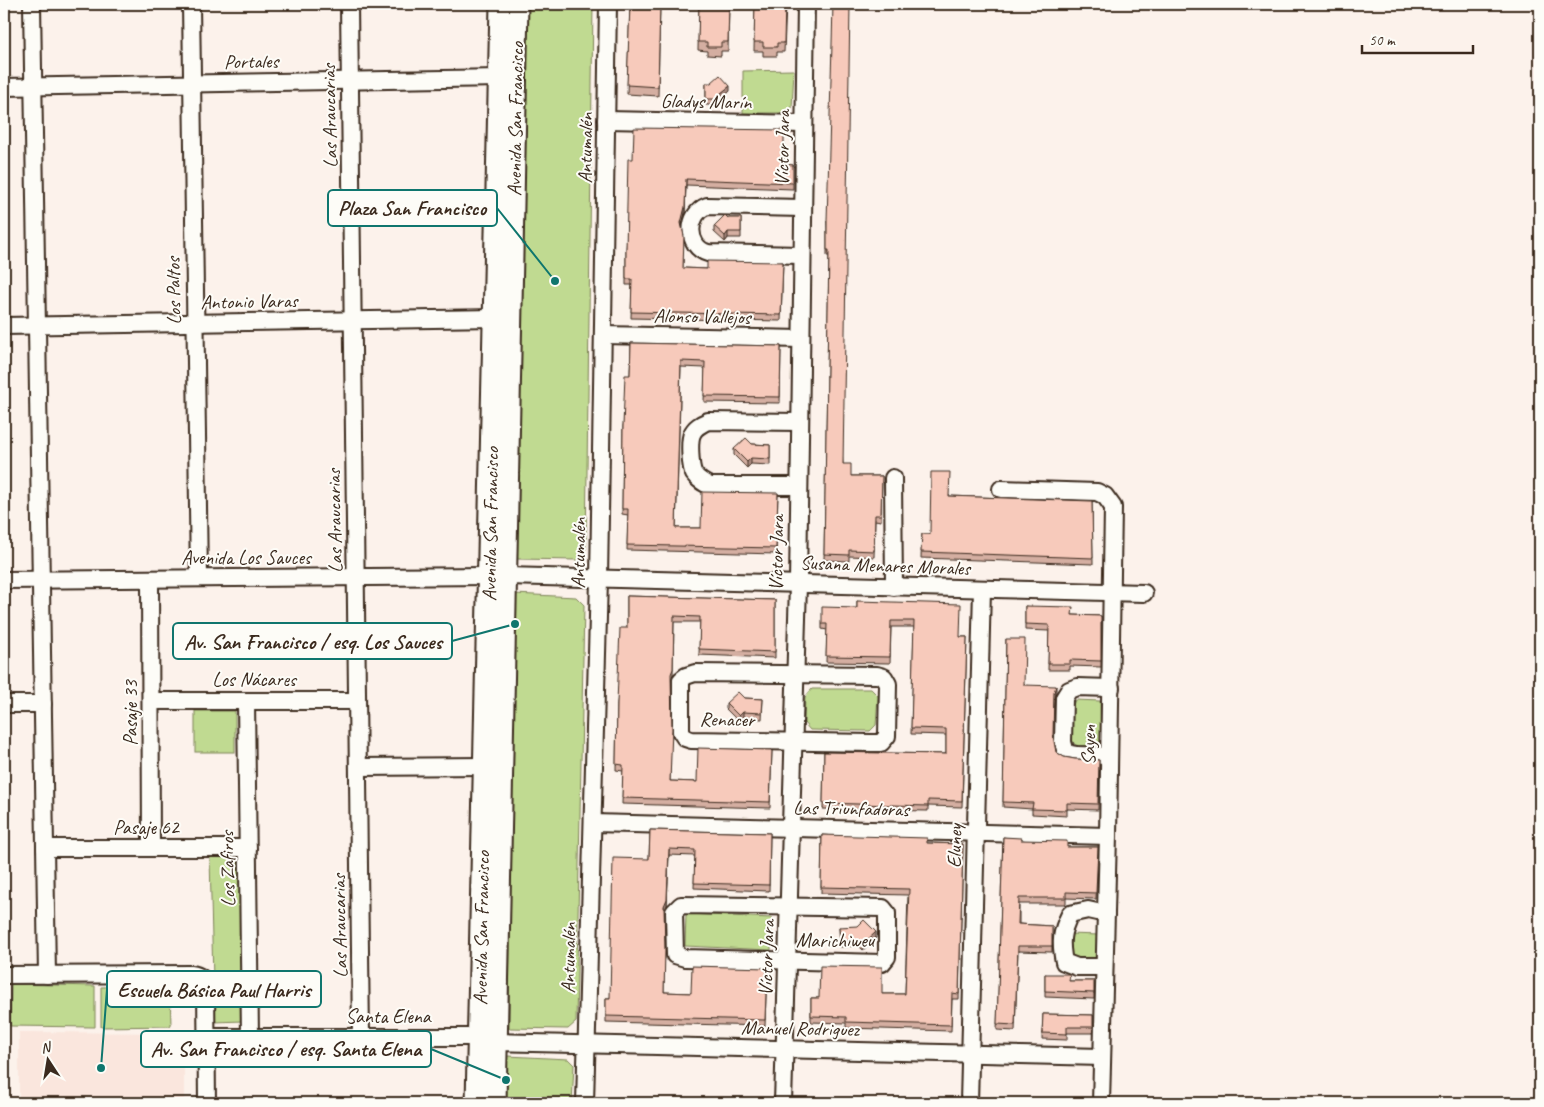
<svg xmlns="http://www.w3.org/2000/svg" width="1544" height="1107" viewBox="0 0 1544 1107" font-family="Caveat,sans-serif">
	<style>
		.built { fill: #fae6dd }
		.green { fill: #c0da91; stroke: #7e8258 }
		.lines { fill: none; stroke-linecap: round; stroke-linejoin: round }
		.minor-casing { stroke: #3b2a1e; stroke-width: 20 }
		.major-casing { stroke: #3b2a1e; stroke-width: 25 }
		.minor { stroke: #fdfcf7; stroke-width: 16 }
		.major { stroke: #fdfcf7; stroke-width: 21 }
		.wall { fill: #d4aea1; stroke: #3b2a1e }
		.shaded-wall { fill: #ad8d83; stroke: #3b2a1e }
		.building { fill: #f7cabb; stroke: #3b2a1e }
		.labels { text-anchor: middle; stroke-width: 4; stroke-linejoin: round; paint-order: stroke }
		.street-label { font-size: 20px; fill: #3b2a1e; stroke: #fdfcf7 }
		.leader { fill: none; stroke: #0f766e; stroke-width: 2 }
		.callout-dot { fill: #0f766e; stroke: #fdfcf7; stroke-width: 2 }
		.callout { fill: #fdfcf7; stroke: #0f766e; stroke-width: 2 }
		.callout-label { font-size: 21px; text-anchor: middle; font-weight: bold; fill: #3b2a1e }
	</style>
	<rect width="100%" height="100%" fill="#fcf2eb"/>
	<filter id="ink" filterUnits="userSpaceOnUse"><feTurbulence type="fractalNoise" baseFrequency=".02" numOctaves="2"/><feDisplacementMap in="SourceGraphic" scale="10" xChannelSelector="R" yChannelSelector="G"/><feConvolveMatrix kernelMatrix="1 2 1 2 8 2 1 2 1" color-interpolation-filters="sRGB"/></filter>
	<g filter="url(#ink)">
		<polygon class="built" points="19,1032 184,1033 184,1103 19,1103"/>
		<g class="green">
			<polygon points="527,4 593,4 586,549 578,560 517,559 514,553"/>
			<polygon points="794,70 792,108 784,113 743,113 743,71"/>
			<polygon points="514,594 576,597 584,605 576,1022 568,1029 509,1028"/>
			<polygon points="812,689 871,689 878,696 876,725 870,731 810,730 804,723 805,697"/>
			<polygon points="1075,700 1100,701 1101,746 1076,746 1071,739 1073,705"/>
			<rect x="195" y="711" width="40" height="41"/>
			<polygon points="242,856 243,1021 214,1022 210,857"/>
			<polygon points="686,914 772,918 771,950 685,946"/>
			<polygon points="1069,934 1099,935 1099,967 1068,967"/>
			<polygon points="11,984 95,986 95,1027 10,1026"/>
			<polygon points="170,986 171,1026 101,1027 101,987"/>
			<polygon points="507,1056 568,1059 574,1065 572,1103 506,1103"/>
		</g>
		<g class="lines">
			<g class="minor-casing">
				<g id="minor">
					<polyline points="32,4 47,975"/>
					<polyline points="191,4 199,578"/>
					<polyline points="349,4 361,1037"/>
					<polyline points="4,87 500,78"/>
					<polyline points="606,120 804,124"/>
					<path d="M802 255 708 253C686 247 686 214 707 206L803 208"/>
					<polyline points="4,326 495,318"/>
					<polyline points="603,335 801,339"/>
					<polyline points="893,478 894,587"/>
					<path d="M799 486H710C704 483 698 480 694 474 690 467 689 441 692 434 695 427 701 424 708 421L800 422"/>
					<polyline points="1001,489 1097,492 1105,496 1113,507 1108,836 1101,1103"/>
					<polyline points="506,576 1144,593"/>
					<polyline points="150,579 151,848"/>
					<polyline points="4,580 489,576"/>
					<polygon points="695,673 877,675 884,677 888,684 887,736 881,743 871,743 691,740 685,738 681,732 681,680 686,676"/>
					<polyline points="151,701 357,701"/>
					<polyline points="246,701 250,1037"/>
					<polyline points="4,704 43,704"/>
					<polyline points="1109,756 1077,755 1066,753 1063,742 1064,698 1069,690 1077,687 1111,688"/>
					<polyline points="358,767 485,766"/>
					<polyline points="593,823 1108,836"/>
					<polyline points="45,848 248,848"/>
					<polygon points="681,905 883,908 887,913 887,957 882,963 685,958 675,955 674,912"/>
					<path d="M1104 967H1077L1064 962C1060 942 1061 932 1070 914L1088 910 1106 914"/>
					<path d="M4 975 191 974C199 975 204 979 206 986L207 1103"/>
					<polyline points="207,1037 478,1037"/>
					<polyline points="496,1042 1102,1057"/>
					<polyline points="585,1103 599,579 608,4"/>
					<polyline points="783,1103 798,584 806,4"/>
					<polyline points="969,1103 982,589"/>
				</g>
			</g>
			<g class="major-casing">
				<g id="major">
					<polyline points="477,1103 501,4"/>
					<polyline points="495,1103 517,4"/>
				</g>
			</g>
			<use href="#minor" class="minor"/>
			<use href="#major" class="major"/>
		</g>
		<g class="wall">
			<polygon points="630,4 660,4 658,96 627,94"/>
			<polygon points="699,4 729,4 728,51 721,51 721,56 707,55 707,51 698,50"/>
			<polygon points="755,4 786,4 784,52 777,52 777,56 763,56 763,51 754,51"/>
			<polygon points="706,83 730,91 721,99 721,105 706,105"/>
			<polygon points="633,159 793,165 793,189 686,185 685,213 682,227 683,268 707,269 783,262 781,321 631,318 632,285 626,285 626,250"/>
			<polygon points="728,218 741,218 741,238 728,238 725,242 714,232 714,226"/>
			<polygon points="827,221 843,464 851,476 882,476 881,521 875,520 874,557 849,556 849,561 824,560 829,256 827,256"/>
			<polygon points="631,343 781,346 780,403 704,402 705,368 681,367 677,499 676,528 701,528 778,493 776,554 627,550 628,515 622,514 623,426 630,375"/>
			<polygon points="752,444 770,445 770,465 751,464 747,468 734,455 734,449"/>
			<polygon points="949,496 1092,501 1093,564 921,558 922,534 930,534"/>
			<polygon points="627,596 775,600 775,658 699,655 700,622 674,622 673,674 671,680 670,781 697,782 772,750 770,808 622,804 623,771 616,770 617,703 627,628"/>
			<polygon points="857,601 960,637 967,637 962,807 928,806 928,811 823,809 824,752 946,754 946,735 911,734 914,627 891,627 890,663 826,662 827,630 822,629 822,624 857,608"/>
			<polygon points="1025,606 1073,615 1101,616 1101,667 1070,666 1070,670 1048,670 1049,631 1025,630"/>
			<polygon points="1006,639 1024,685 1056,692 1054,698 1053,737 1056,752 1064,757 1075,759 1099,760 1098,810 1067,809 1067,816 1032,814 1032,809 1003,807"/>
			<polygon points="744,698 763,699 762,719 743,718 739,722 726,709 726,703"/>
			<polygon points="650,830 770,833 769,891 694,888 695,856 669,855 667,905 664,912 664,992 691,993 767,968 765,1026 606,1022 606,998 610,998 649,859"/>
			<polygon points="822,835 927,843 963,844 959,999 952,999 951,1031 846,1028 846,1023 811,1022 811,998 819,998 882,994 905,994 908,895 821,893"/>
			<polygon points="1003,837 1067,847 1098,847 1096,899 1066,898 1066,904 1019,904 1019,924 1052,926 1052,952 1018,951 1015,1031 997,1030"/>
			<polygon points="839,927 876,938 863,950 859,946 840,947"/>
			<polygon points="1045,974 1070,981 1094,981 1094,999 1045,997"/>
			<polygon points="1043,1014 1093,1015 1093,1033 1067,1033 1067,1040 1042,1039"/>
		</g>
		<g class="shaded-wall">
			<polygon points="730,86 730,91 721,99 721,93"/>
			<polygon points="686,179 685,213 681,229 681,223"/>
			<polygon points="728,232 728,238 725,242 725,236"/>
			<polygon points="751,458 751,464 747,468 747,462"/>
			<polygon points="1056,686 1056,692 1054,698 1054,692"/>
			<polygon points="743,712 743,718 739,722 739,716"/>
			<polygon points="669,849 667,905 664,912 664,906"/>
			<polygon points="876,932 876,938 863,950 863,944"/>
		</g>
		<g class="building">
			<polygon points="630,4 660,4 658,87 627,85"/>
			<polygon points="699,4 729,4 728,42 721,42 721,47 707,47 707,42 698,42"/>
			<polygon points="755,4 785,4 784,43 777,43 777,47 763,47 763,42 754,42"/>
			<polygon points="833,4 850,4 843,464 851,464 851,476 882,476 881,515 875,515 874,551 849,550 849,555 824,554 829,250 827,250 827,221 832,44"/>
			<polygon points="720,75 730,86 721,93 721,99 706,99 706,83 711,83"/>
			<polygon points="634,128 784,130 784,164 793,165 793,183 686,179 685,207 681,223 684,236 683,268 707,269 707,261 783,262 781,315 631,312 632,279 626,279 626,250 628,159 633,159"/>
			<polygon points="725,215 728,218 741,218 741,232 728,232 725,236 714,226"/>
			<polygon points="631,343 781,346 780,397 704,396 705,362 681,361 677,493 676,528 701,528 702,492 778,493 776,548 627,545 628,509 622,509 623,426 625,375 630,375"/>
			<polygon points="746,438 752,444 770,445 770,459 751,458 747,462 734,449"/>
			<polygon points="931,472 950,472 949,496 1092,501 1093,558 921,552 922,534 930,534"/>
			<polygon points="627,596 775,600 775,652 699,649 700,617 674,616 673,669 671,674 672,729 670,781 697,782 698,748 772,750 770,802 622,798 623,765 616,764 617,703 620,628 627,628"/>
			<polygon points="857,601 961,604 960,637 967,637 962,801 928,800 928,806 823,803 824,752 946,754 946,729 911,728 914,621 891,621 890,657 826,656 827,624 822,624 822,607 857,608"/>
			<polygon points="1025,606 1073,607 1072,615 1101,616 1101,661 1070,660 1070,664 1048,664 1049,625 1025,624"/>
			<polygon points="1006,639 1025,639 1024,685 1056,686 1054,692 1053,736 1056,752 1064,757 1075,759 1099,760 1098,804 1067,803 1067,810 1032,809 1033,803 1003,802"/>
			<polygon points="738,692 744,698 763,699 762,713 743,712 739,716 726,703"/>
			<polygon points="650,830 770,833 769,885 694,883 695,850 669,849 667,899 664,906 665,951 664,992 691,993 692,966 767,968 765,1020 606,1016 606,998 610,998 613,858 649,859"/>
			<polygon points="822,835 927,838 927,843 963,844 959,994 952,993 951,1025 846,1022 846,1017 811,1016 811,998 819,998 820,966 882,967 882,994 905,994 909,889 821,887"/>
			<polygon points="1003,837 1021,838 1021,840 1067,841 1067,847 1098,847 1096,893 1066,892 1066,898 1019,898 1018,924 1052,926 1052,946 1018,946 1015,1025 997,1024"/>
			<polygon points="864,920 876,932 863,944 859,940 840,941 839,927 858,926"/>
			<polygon points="1045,974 1070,974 1069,981 1094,981 1094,993 1045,991"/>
			<polygon points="1043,1014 1093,1015 1093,1027 1067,1027 1067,1034 1042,1033"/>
		</g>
	</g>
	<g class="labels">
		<g class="street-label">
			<text transform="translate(251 61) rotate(-1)" y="7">Portales</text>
			<text transform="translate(706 101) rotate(1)" y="7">Gladys Marín</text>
			<text transform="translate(329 116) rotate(-91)" y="7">Las Araucarias</text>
			<text transform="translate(515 119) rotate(-89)" y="7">Avenida San Francisco</text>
			<text transform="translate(585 148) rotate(-89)" y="7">Antumalén</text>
			<text transform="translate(782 148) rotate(-89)" y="7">Víctor Jara</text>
			<text transform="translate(173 291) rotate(-91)" y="7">Los Paltos</text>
			<text transform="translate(249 301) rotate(-1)" y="7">Antonio Varas</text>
			<text transform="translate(702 316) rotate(1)" y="7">Alonso Vallejos</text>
			<text transform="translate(334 521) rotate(-91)" y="7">Las Araucarias</text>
			<text transform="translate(490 524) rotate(-89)" y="7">Avenida San Francisco</text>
			<text transform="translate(578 553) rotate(-89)" y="7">Antumalén</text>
			<text transform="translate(776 553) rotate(-89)" y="7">Víctor Jara</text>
			<text x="246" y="564">Avenida Los Sauces</text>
			<text transform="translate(885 565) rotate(2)" y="7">Susana Menares Morales</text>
			<text x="254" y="686">Los Nácares</text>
			<text transform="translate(130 713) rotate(-90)" y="7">Pasaje 33</text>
			<text transform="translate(727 719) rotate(1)" y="7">Renacer</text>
			<text transform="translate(1088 745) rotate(-89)" y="7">Sayen</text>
			<text transform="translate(851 808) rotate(1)" y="7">Las Triunfadoras</text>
			<text x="146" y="834">Pasaje 62</text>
			<text transform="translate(954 846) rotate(-89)" y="7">Eluney</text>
			<text transform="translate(227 869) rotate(-91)" y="7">Los Zafiros</text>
			<text transform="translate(339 926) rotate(-91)" y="7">Las Araucarias</text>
			<text transform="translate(481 928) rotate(-89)" y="7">Avenida San Francisco</text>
			<text x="835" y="947">Marichiweu</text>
			<text transform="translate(568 958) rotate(-89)" y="7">Antumalén</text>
			<text transform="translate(766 958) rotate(-88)" y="7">Víctor Jara</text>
			<text x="388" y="1023">Santa Elena</text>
			<text transform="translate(800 1028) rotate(1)" y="7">Manuel Rodriguez</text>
		</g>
	</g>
	<path class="leader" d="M555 281L497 208M515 624L452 641M101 1068L107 989M506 1080L431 1049"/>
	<g class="callout-dot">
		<circle cx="555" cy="281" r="5"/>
		<circle cx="515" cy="624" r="5"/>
		<circle cx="101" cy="1068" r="5"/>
		<circle cx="506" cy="1080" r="5"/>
	</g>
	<g class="callout">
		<rect x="328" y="190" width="169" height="36" rx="5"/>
		<rect x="173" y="623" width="279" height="36" rx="5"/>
		<rect x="107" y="971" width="214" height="36" rx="5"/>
		<rect x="141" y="1031" width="290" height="36" rx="5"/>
	</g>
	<g class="callout-label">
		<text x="412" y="215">Plaza San Francisco</text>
		<text x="313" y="649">Av. San Francisco / esq. Los Sauces</text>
		<text x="214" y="997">Escuela Básica Paul Harris</text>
		<text x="286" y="1056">Av. San Francisco / esq. Santa Elena</text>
	</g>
	<rect width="1544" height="1107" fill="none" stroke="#fdfcf7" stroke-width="20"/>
	<rect x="10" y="10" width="1524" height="1087" fill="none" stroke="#3b2a1e" stroke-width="2" filter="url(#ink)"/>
	<g transform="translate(48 1060) rotate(348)" stroke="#fdfcf7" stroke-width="4" paint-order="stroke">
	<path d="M0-4L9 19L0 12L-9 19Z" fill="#3b2a1e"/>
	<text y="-8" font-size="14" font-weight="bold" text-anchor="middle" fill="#3b2a1e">N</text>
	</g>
	<path d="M1362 45v8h111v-8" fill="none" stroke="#3b2a1e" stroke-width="2.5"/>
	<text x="1369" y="45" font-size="15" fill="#3b2a1e" stroke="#fdfcf7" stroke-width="4" paint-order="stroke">50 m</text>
</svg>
